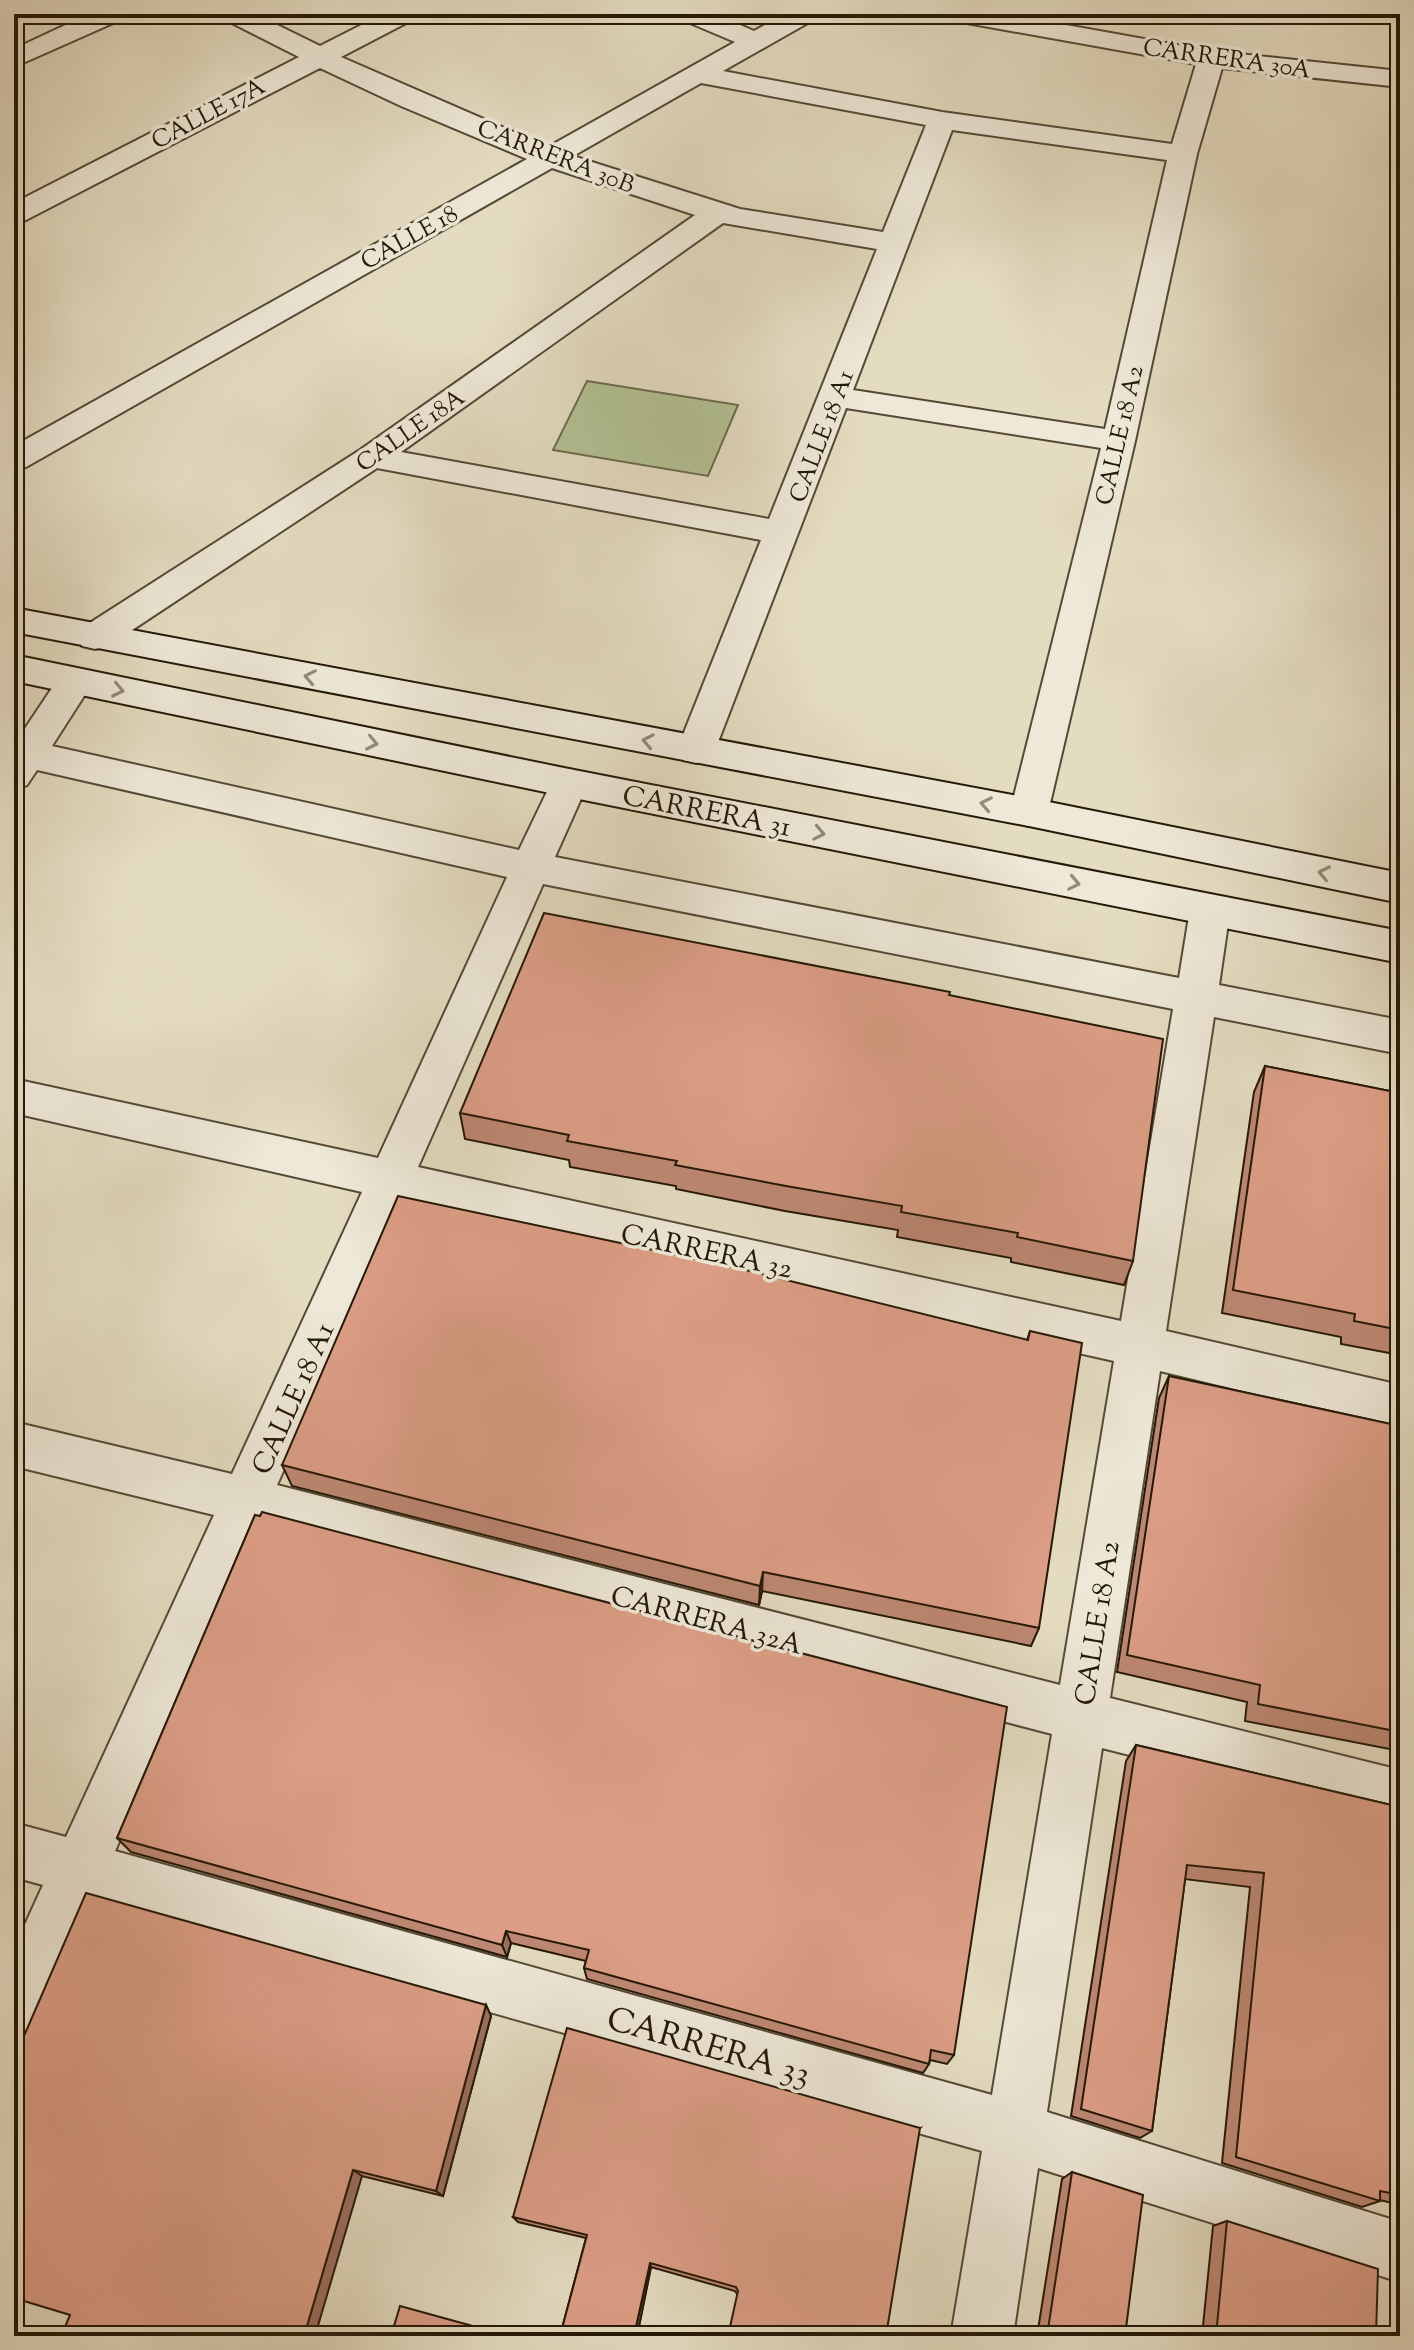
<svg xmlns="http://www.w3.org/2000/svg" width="1414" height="2350" viewBox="0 0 1414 2350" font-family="'Sorts Mill Goudy',serif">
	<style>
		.green { fill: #b2c194; stroke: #6c6c4e; stroke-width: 2 }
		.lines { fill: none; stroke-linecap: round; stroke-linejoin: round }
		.street-casing { stroke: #554936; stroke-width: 4 }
		.secondary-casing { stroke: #251807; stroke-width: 4 }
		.street { fill: #ede8d7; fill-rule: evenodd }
		.secondary { fill: #ede8d7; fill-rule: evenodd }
		.wall { fill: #bd8873; stroke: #251807; stroke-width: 2 }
		.shaded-wall { fill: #9a6f5e; stroke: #251807; stroke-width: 2 }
		.building { fill: #dc9e86; stroke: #251807; stroke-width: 2 }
		.oneway { stroke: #938a79 }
		.labels { text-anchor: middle; stroke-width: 7; stroke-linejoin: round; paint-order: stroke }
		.far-street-label { font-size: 24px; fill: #251807; stroke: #ede8d7 }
		.street-label { font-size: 28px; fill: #251807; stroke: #ede8d7 }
		.near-street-label { font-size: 34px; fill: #251807; stroke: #ede8d7 }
	</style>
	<rect width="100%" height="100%" fill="#e4dcc1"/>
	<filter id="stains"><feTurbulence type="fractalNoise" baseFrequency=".0025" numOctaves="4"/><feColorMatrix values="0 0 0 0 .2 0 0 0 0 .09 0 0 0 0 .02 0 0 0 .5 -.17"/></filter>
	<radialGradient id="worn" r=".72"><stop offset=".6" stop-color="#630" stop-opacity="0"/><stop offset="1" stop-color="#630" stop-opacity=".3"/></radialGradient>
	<polygon class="green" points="587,381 738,405 708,476 553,450"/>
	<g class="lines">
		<g class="street-casing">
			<g id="street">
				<polygon points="89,14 124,14 120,20 14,67 14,49"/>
				<path d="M222 14H255L320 46 383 14H416L412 20 341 57 548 147 735 42 683 20 679 14H715L754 31 785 14H817L813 20 723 71 942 112 1172 144 1196 64 961 22 952 20 948 14H1005L1211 51 1400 71V87L1222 68 1197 154 1135 441 1048 812 1043 822 1029 826 1015 822 1010 812 1101 448 846 408 715 750 709 760 696 763 683 760 677 750 761 540 377 468 108 646 95 649 82 646 77 637 82 628 360 450 695 215 552 168 26 467 14 470V446L527 159 401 106 320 68 24 221 14 224V203L299 57 226 20ZM701 83 926 125 883 232 740 209 573 156ZM952 130 1167 160 1105 429 853 390ZM723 223 877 249 769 519 401 452Z"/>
				<path d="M75 669 88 673 93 682 52 746 519 850 556 773 569 769 582 773 588 783 555 857 1179 978 1190 910 1196 899 1210 895 1224 899 1230 910 1219 985 1400 1020V1054L1214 1017 1166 1331 1400 1385V1429L1160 1371 1110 1698 1400 1770V1824L1102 1748 1047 2112 1400 2222V2282L1038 2168 1013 2336H951L982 2151 93 1900 34 2033 14 2041V1949L43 1885 14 1877V1823L66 1837 214 1515 14 1466V1422L232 1474 362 1192 14 1113V1079L378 1158 507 877 37 770 27 785 14 789V738L18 739 62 673ZM543 884 1173 1009 1121 1321 418 1167ZM403 1201 1114 1361 1060 1685 277 1485ZM259 1526 1052 1734 992 2095 115 1851Z"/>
			</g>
		</g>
		<g class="secondary-casing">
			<g id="secondary">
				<polygon points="14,608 1029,798 1400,873 1400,903 1029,826 14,632"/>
				<polygon points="14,655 569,769 1400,931 1400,963 569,797 14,681"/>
			</g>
		</g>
		<use href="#street" class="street"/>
		<use href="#secondary" class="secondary"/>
	</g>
	<g class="wall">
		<polygon points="949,995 1133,1261 1124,1285 1011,1262 1011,1258 897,1237 898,1230 785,1211 676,1189 676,1186 570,1167 569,1160 465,1139 460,1113"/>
		<polygon points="1265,1066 1400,1093 1400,1355 1341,1344 1341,1337 1222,1313 1254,1092"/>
		<polygon points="1030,1331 1039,1628 1031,1646 762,1591 759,1605 292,1486 282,1465 1027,1340"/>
		<polygon points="1169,1376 1400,1426 1400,1751 1245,1721 1247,1702 1117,1672 1159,1398"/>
		<polygon points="255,1515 954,2055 947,2064 930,2060 929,2064 923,2073 587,1979 584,1968 586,1961 511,1943 507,1957 131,1852 117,1838"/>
		<polygon points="1136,1745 1400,1807 1400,2205 1380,2200 1380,2201 1362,2207 1222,2163 1250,1887 1185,1879 1152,2131 1140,2138 1071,2116 1126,1761"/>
		<polygon points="486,2005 491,2016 443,2196 362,2176 101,2336"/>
		<polygon points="920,2128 737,2294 735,2291 651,2267 637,2336 560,2336 586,2238 518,2222 513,2217"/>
		<polygon points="1072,2172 1125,2336 1037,2336 1062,2179"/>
		<polygon points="1227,2221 1376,2336 1202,2336 1213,2226"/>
	</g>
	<g class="shaded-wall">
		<polygon points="763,1572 762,1591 759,1605 760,1586"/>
		<polygon points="506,1931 511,1943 507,1957 502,1945"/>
		<polygon points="486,2005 491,2016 443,2196 436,2191"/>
		<polygon points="353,2170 362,2176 315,2336 304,2336"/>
		<polygon points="650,2263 651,2267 637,2336 634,2336"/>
		<polygon points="469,2325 476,2327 474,2336 466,2336"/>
	</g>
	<g class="building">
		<polygon points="544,913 904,983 950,992 949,995 1163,1039 1133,1261 1017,1237 1018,1233 901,1212 902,1206 786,1186 675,1165 677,1161 567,1141 569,1135 460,1113"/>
		<polygon points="1265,1066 1400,1093 1400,1330 1354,1321 1355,1314 1233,1290"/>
		<polygon points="398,1196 734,1267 1028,1340 1030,1331 1082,1343 1039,1628 763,1572 760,1586 282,1465"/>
		<polygon points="1169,1376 1400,1426 1400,1732 1258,1704 1260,1685 1127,1655"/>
		<polygon points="262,1512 1007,1707 954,2055 931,2050 929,2064 584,1968 589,1950 506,1931 502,1945 117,1838 255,1515 260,1516"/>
		<polygon points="1136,1745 1400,1807 1400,2195 1380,2191 1380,2201 1236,2157 1264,1873 1187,1865 1152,2131 1081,2109"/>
		<polygon points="86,1893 486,2005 436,2191 353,2170 304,2336 101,2336 65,2327 70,2315 14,2298 14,2059"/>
		<polygon points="567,2028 920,2128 886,2336 728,2336 738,2291 736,2287 650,2263 634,2336 560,2336 587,2235 513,2217"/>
		<polygon points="1072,2172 1143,2195 1125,2336 1047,2336"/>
		<polygon points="1227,2221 1378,2269 1376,2336 1216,2336"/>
		<polygon points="400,2306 469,2325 466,2336 391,2336"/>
	</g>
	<defs><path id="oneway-chevron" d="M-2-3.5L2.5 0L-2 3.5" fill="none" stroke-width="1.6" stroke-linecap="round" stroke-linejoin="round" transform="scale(2)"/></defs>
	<g class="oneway">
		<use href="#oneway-chevron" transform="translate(310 677) rotate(-169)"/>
		<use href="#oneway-chevron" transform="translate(118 690) rotate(12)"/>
		<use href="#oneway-chevron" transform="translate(648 741) rotate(-169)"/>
		<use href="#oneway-chevron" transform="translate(372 743) rotate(12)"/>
		<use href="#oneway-chevron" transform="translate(986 804) rotate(-169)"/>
		<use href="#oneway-chevron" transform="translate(819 833) rotate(11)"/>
		<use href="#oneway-chevron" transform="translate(1324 873) rotate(-168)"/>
		<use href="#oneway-chevron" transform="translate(1074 883) rotate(11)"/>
	</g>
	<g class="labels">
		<g class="far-street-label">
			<text transform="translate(1227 58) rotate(8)" y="8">CARRERA 30A</text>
			<text transform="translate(208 113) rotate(-28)" y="8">CALLE 17A</text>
			<text transform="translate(556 156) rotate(21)" y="8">CARRERA 30B</text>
			<text transform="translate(409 237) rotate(-29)" y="8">CALLE 18</text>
			<text transform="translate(410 430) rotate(-35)" y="8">CALLE 18A</text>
			<text transform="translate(1119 435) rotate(-77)" y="8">CALLE 18 A2</text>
			<text transform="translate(821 436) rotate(-69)" y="8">CALLE 18 A1</text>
		</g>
		<g class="street-label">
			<text transform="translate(707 810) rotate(11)" y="10">CARRERA 31</text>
			<text transform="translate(707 1250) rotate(12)" y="10">CARRERA 32</text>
			<text transform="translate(292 1398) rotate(-66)" y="10">CALLE 18 A1</text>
			<text transform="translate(707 1619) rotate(15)" y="10">CARRERA 32A</text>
			<text transform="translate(1096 1623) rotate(-81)" y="10">CALLE 18 A2</text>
		</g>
		<g class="near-street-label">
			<text transform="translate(709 2045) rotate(16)" y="12">CARRERA 33</text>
		</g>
	</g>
	<rect width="1414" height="2350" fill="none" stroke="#e4dcc1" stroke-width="48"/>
	<rect x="16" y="16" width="1382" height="2318" fill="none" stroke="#251807" stroke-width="4"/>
	<rect x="24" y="24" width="1366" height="2302" fill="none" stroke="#251807" stroke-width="2"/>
	<rect width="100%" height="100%" filter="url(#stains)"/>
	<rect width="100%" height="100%" fill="url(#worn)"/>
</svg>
